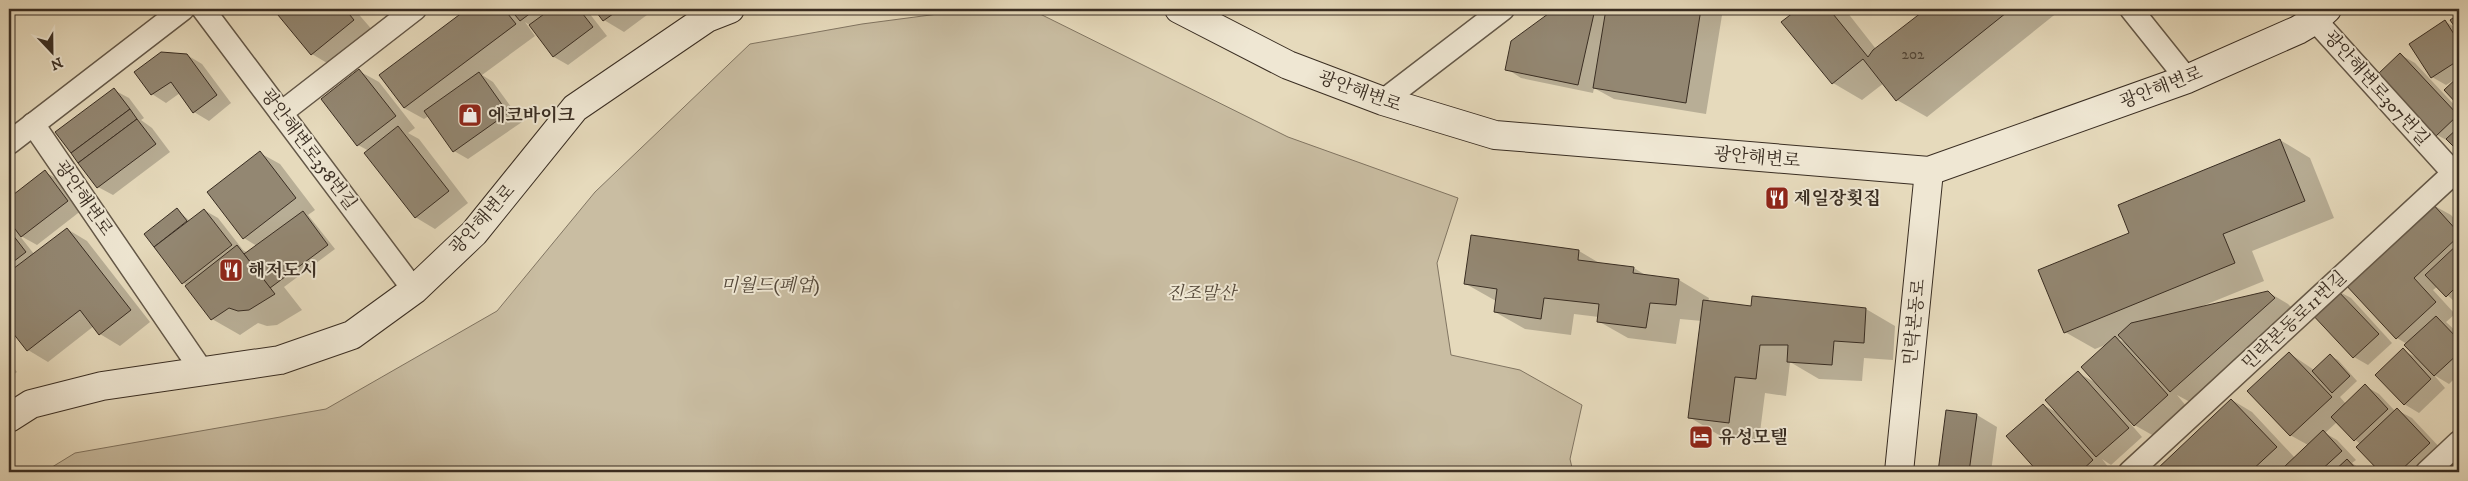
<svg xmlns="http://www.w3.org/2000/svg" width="2468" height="481" viewBox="0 0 2468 481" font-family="'IM FELL DW Pica','Noto Serif KR',serif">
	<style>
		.green { fill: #c9bda2; stroke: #817562 }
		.shadow { fill: #0003; fill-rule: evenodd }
		.building { fill: #938772; stroke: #392d22 }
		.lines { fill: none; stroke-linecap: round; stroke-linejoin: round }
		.street-casing { stroke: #645848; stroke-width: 25 }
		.secondary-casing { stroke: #392d22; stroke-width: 30 }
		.street { stroke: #efe7d3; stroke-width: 22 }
		.secondary { stroke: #efe7d3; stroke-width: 28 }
		.labels { text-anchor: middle; stroke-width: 4; stroke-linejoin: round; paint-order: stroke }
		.number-label { font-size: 15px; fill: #504436 }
		.street-label { font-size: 18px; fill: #392d22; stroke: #efe7d3 }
		.poi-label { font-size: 18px; font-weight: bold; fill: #392d22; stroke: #efe7d3; text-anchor: start }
		.park-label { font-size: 18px; font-style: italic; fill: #564a3c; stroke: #efe7d3 }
	</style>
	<rect width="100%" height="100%" fill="#e6dabc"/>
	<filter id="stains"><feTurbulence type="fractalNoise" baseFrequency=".004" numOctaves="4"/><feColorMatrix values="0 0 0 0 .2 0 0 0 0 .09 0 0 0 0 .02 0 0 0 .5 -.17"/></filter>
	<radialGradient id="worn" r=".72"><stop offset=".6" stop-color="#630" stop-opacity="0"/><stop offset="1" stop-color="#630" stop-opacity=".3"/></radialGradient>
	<polygon class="green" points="976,9 1030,9 1288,137 1458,198 1437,263 1451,355 1520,370 1582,405 1570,459 1573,472 44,472 75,453 326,409 497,311 595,192 750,44 862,24"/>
	<g class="shadow">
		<polygon points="274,9 370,9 363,14 355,10 374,32 332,66 312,54"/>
		<polygon points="469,9 586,9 607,36 568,65 554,57 531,26 525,22 535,36 482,75 493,82 522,122 468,159 454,151 429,116 424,119 404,108 381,76"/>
		<polygon points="595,9 655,9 624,32 604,20"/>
		<polygon points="1571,9 1590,9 1606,16 1607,9 1723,9 1706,114 1614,99 1594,88 1593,93 1521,78 1507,69 1570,16"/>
		<polygon points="1800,9 1840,9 1847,12 1876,49 1928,9 2056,9 2058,12 1927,117 1897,100 1884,83 1862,100 1833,83 1783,22"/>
		<polygon points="2459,15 2459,104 2446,90 2454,80 2446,85 2432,77 2446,22 2458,29 2452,20"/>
		<polygon points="187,55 202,64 231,103 209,121 194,112 180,93 166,103 152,94"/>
		<polygon points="2401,55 2415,63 2459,110 2459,150 2452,143 2437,135"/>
		<polygon points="359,71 379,82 415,128 408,133 419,139 468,203 435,229 415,217 369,151 358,145"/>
		<polygon points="114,90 129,98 144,118 141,120 152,128 170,152 113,195 98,187"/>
		<path d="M2280 140 2310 158 2334 218 2252 251 2264 281 2200 307 2268 292 2288 304 2294 310 2190 402 2177 395 2187 407 2154 436 2129 422 2142 437 2111 465 2102 459 2112 472H2040L2008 436 2043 405 2058 413 2078 373 2098 384 2108 344 2095 349 2065 332 2131 234ZM2122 338 2128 345 2119 339Z"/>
		<polygon points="260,153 280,164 315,210 308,215 335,249 284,287 302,310 277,325 267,326 258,323 240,335 212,319 146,234 177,210 190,221 204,210 218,218 243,250 248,253 257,246 244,238"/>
		<polygon points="45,172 59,180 82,210 37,245 19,235 34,254 67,229 87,241 150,322 120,346 100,334 94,326 48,362 28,350 9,326 9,222 13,225 9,219 9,200"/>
		<polygon points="2431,204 2451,215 2459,224 2459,306 2438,286 2433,290 2455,314 2446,322 2459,334 2459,374 2449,384 2434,375 2445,388 2419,413 2404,404 2403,350 2417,358 2407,344 2397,338"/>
		<polygon points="1472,237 1579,251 1601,264 1634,268 1647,276 1679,280 1709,298 1708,302 1752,307 1866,309 1895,326 1893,360 1864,358 1862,381 1819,379 1790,362 1786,396 1765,393 1759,440 1719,435 1689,417 1702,321 1680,319 1676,344 1628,338 1598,321 1599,317 1574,314 1571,335 1525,329 1495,312 1496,301 1466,284"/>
		<polygon points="2336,290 2351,298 2392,343 2368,365 2354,357"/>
		<polygon points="2289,353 2314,370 2330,356 2338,360 2357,381 2340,397 2346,404 2365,386 2379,394 2395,411 2397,410 2412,418 2444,452 2422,472 2382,472 2357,447 2360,444 2337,422 2325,433 2337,440 2356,460 2352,463 2365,472 2289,472 2286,469 2282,472 2159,472 2157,470 2232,400 2252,412 2295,458 2308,445 2290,435"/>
		<polygon points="9,362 17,372 9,378"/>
		<polygon points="1947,411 1977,415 1997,427 1991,472 1939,472"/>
	</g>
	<g class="building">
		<polygon points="273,9 345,9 354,20 311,55"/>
		<polygon points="467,9 504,9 516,24 404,108 379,75"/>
		<polygon points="510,9 536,9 520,21"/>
		<polygon points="551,9 579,9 593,27 553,57 529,25"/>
		<polygon points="594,9 620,9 603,21"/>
		<polygon points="1570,9 1595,9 1578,85 1505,70 1511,41 1552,11 1569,14"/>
		<polygon points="1606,9 1701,9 1686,103 1593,88"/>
		<polygon points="1798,9 1829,9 1868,57 1873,50 1926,9 2011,9 1896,101 1863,59 1832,84 1781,22"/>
		<polygon points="2459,14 2459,33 2450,20"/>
		<polygon points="2445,20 2459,42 2459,60 2431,78 2409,44"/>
		<polygon points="161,52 187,54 217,95 193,113 171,82 151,95 134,72"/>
		<polygon points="2400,53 2458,115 2436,136 2378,74"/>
		<polygon points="359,69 396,116 357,146 321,99"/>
		<polygon points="479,72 508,113 453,152 424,111"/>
		<polygon points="2459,76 2459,106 2444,90"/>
		<polygon points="114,88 130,109 71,153 55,132"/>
		<polygon points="130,109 137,119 78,163 71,153"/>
		<polygon points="137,119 156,144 97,188 78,163"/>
		<polygon points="398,126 449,191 415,218 364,153"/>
		<polygon points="2459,127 2459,150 2458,151 2446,139"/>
		<polygon points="2280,139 2305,201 2223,234 2235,263 2064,333 2038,270 2129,233 2118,205"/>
		<polygon points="260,151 296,198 243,239 207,192"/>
		<polygon points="45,170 68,201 21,237 9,221 9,198"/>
		<polygon points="2431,202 2459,233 2459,236 2414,278 2436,302 2396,339 2344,283"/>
		<polygon points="177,208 187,221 154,247 144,234"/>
		<polygon points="204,209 232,245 182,284 154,247"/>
		<polygon points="303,211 328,245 270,288 244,254"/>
		<polygon points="67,228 131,310 99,335 80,310 27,351 9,328 9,272"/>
		<polygon points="9,230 26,252 9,265"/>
		<polygon points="1471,235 1579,250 1578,260 1634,267 1633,273 1679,279 1676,305 1650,303 1646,328 1597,322 1599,304 1544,298 1541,319 1494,312 1497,289 1464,284"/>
		<polygon points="2459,243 2459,284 2446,297 2425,275"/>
		<polygon points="237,245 275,294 249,310 238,311 229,308 211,320 185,286"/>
		<polygon points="2336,289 2379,334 2353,358 2310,312"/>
		<polygon points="2268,291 2275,298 2170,392 2118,335 2131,323"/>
		<polygon points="1752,296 1866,308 1864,343 1834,341 1832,365 1787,362 1788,345 1760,345 1756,379 1735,377 1729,423 1688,418 1703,300 1751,306"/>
		<polygon points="2436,316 2459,340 2459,353 2434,376 2404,345"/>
		<polygon points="2115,336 2168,395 2134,426 2081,367"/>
		<polygon points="2403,348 2431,379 2404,405 2375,375"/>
		<polygon points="2289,352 2332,397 2290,436 2247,391"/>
		<polygon points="2330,354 2350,376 2332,393 2312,371"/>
		<polygon points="2078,371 2129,428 2096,457 2045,400"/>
		<polygon points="2365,384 2388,409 2354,441 2331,417"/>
		<polygon points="2231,399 2277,447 2250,472 2158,472 2156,470"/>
		<polygon points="2043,404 2093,460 2080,472 2038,472 2006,436"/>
		<polygon points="2397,408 2430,443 2399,472 2380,472 2356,447"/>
		<polygon points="1946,410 1977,414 1969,472 1938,472"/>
		<polygon points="2323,430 2342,451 2319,472 2287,472 2283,468"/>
		<polygon points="2455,456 2459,460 2459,472 2438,472"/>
		<polygon points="2347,459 2359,472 2333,472"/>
	</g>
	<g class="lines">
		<g class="street-casing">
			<g id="street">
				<polyline points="203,9 414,290"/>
				<polyline points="2131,9 2187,79"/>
				<polyline points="2315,20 2459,179"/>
				<polyline points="1383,101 1503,9"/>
				<polyline points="281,113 415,9"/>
				<polyline points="33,124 202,371"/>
				<polyline points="9,143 183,9"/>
				<polyline points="2130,472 2459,168"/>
				<polyline points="2427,472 2459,442"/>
			</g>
		</g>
		<g class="secondary-casing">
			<g id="secondary">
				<polyline points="1179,9 1288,65 1383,101 1495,135 1929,171 2187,79 2298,30 2315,20 2327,9"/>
				<polyline points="9,418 31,404 102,386 280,360 352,335 414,290 474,233 575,108 707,18 730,9"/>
				<polyline points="1899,472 1929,171"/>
			</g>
		</g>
		<use href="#street" class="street"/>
		<use href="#secondary" class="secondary"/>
	</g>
	<defs>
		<g id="shop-square" transform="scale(1.25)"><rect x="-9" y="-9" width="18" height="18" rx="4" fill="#8f2418" stroke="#efe7d3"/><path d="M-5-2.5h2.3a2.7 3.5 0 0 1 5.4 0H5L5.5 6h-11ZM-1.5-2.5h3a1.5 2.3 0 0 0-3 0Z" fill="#fff"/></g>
		<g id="restaurant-square" transform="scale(1.25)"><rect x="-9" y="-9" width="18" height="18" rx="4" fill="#8f2418" stroke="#efe7d3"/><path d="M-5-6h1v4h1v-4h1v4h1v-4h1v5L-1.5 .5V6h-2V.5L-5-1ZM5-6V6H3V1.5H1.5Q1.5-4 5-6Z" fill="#fff"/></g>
		<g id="hotel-square" transform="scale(1.25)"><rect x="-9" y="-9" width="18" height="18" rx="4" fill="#8f2418" stroke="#efe7d3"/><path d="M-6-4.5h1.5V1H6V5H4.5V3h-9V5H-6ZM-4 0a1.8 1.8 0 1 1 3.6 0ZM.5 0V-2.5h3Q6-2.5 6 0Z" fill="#fff"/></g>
	</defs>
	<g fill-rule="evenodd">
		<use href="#shop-square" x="470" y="115"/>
		<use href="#restaurant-square" x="1777" y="198"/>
		<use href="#restaurant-square" x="231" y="270"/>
		<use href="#hotel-square" x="1701" y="437"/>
	</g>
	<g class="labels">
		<g class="number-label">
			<text x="1913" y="59">202</text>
		</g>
		<g class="street-label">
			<text transform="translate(2161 87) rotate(-21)" y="6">광안해변로</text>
			<text transform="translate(2377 88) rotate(48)" y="6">광안해변로307번길</text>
			<text transform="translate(1360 91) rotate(20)" y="6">광안해변로</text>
			<text transform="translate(309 149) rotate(53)" y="6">광안해변로358번길</text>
			<text transform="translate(1757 157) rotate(5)" y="6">광안해변로</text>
			<text transform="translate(84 198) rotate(55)" y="6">광안해변로</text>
			<text transform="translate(482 219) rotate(-48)" y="6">광안해변로</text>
			<text transform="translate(2294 320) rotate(-43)" y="6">민락본동로11번길</text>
			<text transform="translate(1914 322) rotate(-84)" y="6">민락본동로</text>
		</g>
		<g class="poi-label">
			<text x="488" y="121">에코바이크</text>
			<text x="1794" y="204">제일장횟집</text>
			<text x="248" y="276">해저도시</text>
			<text x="1718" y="443">유성모텔</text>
		</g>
		<g class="park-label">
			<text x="770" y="291">미월드(폐업)</text>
			<text x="1201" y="299">진조말산</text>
		</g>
	</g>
	<rect width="2468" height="481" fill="none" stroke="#e6dabc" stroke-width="30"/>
	<rect x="10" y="10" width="2448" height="461" fill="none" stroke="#392d22" stroke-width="2.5"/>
	<rect x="15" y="15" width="2438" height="451" fill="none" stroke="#392d22"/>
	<g transform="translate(52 52) rotate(158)" stroke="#efe7d3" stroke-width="4" paint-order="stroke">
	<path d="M0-4L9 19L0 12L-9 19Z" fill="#392d22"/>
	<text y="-8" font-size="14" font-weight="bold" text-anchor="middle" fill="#392d22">N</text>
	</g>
	<rect width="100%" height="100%" filter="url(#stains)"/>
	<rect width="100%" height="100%" fill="url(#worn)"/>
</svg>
